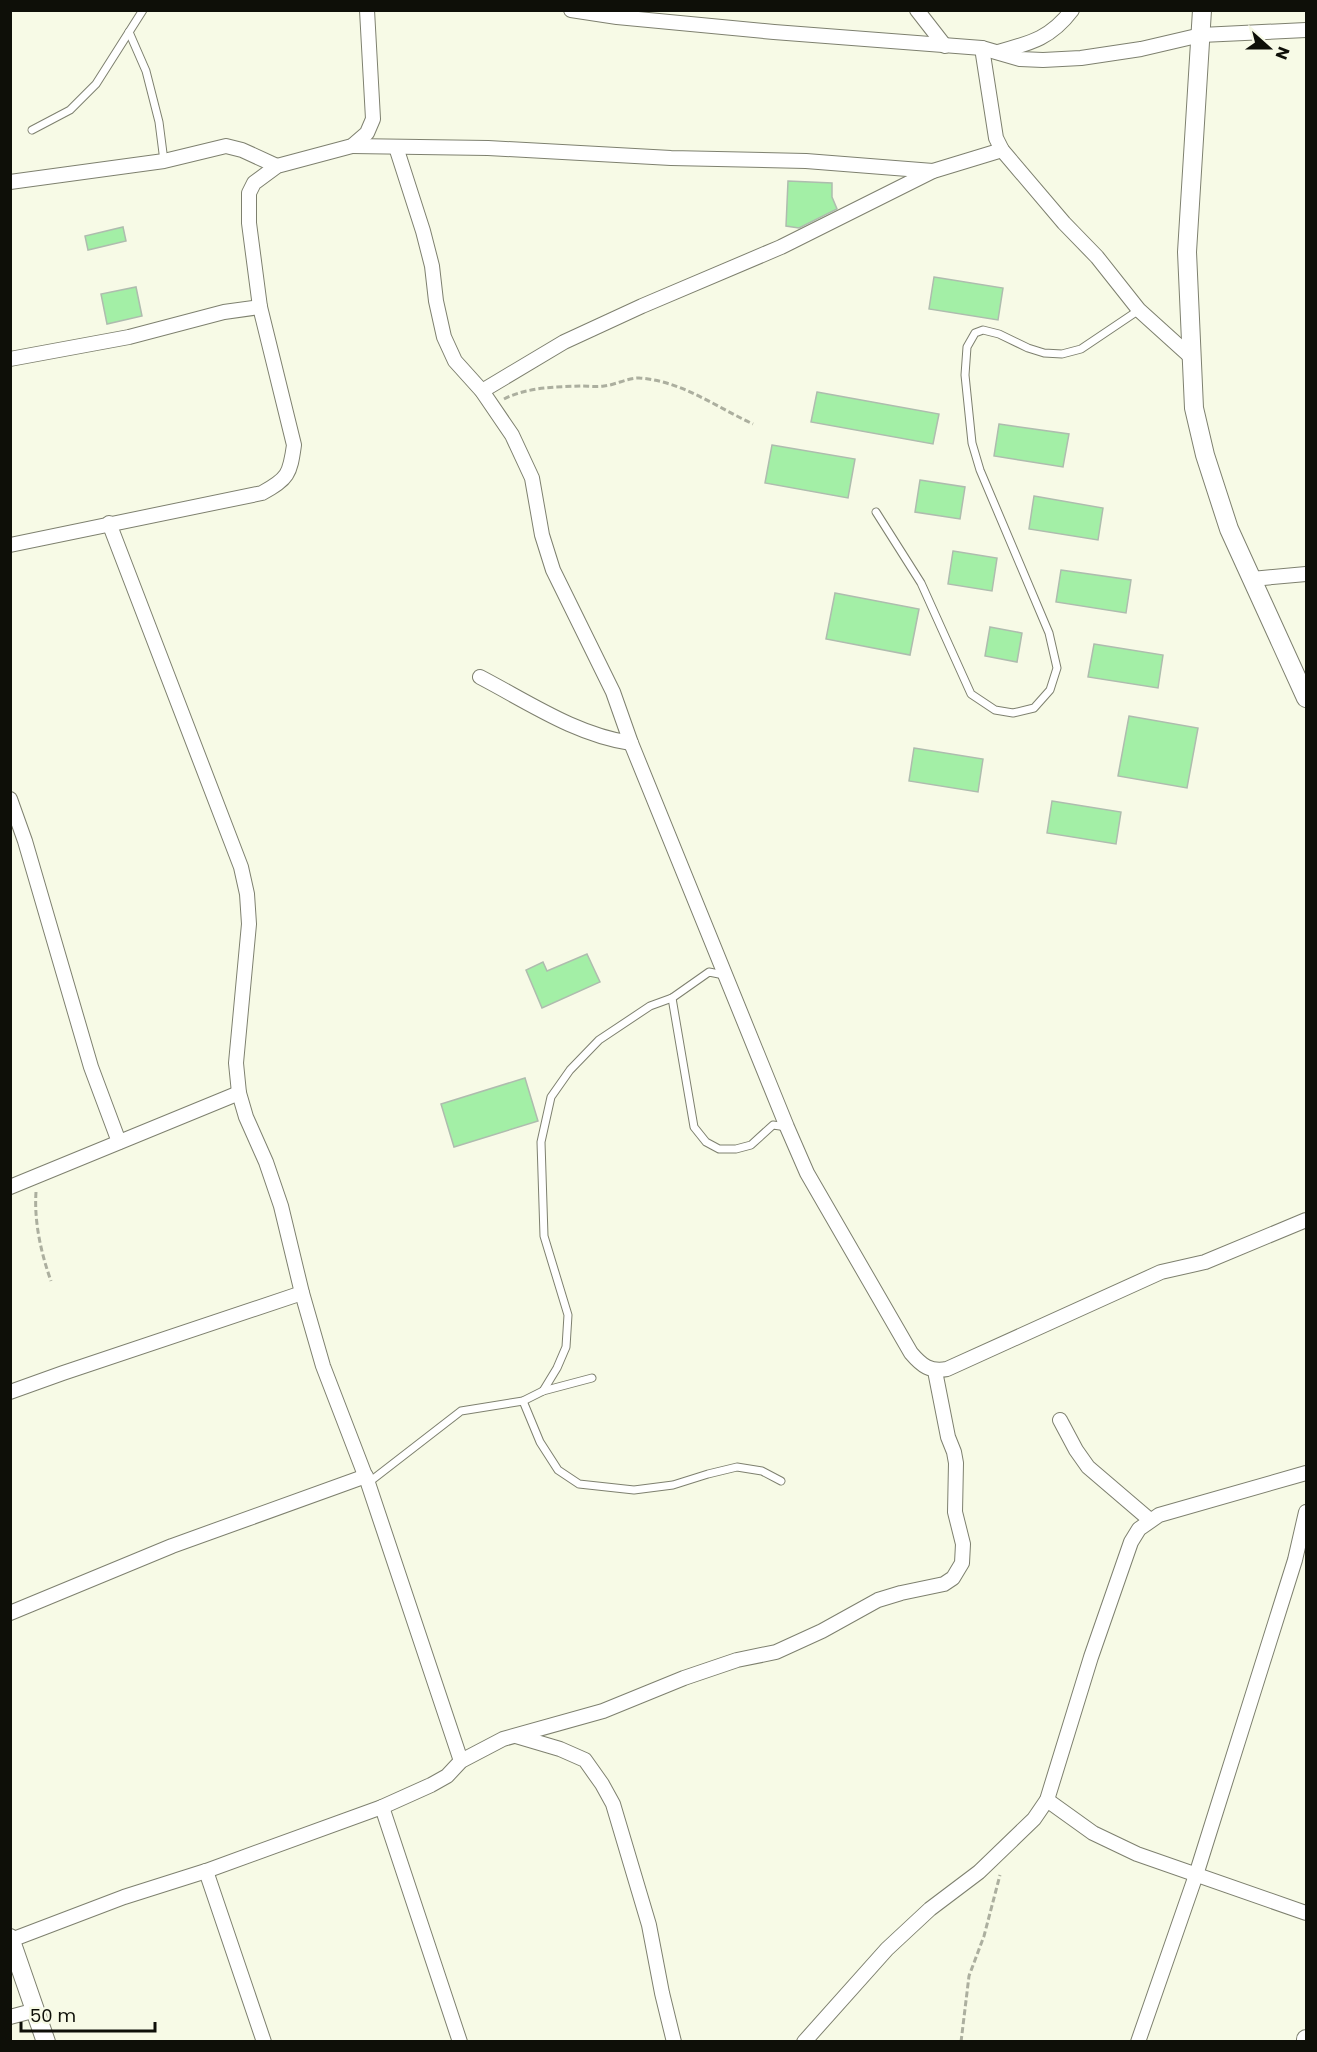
<svg xmlns="http://www.w3.org/2000/svg" width="1317" height="2052" viewBox="0 0 1317 2052" font-family="Poppins,sans-serif">
	<style>
		.building { fill: #a3efa6; stroke: #aebcae; stroke-width: 1.5 }
		.lines { fill: none; stroke-linecap: round; stroke-linejoin: round }
		.service-casing { stroke: #7e806f; stroke-width: 9 }
		.minor-casing { stroke: #7e806f; stroke-width: 16 }
		.tertiary-casing { stroke: #7e806f; stroke-width: 20 }
		.path { stroke: #acaf9f; stroke-width: 3; stroke-dasharray: 6 3; stroke-linecap: butt }
		.service { stroke: #fff; stroke-width: 7 }
		.minor { stroke: #fff; stroke-width: 14 }
		.tertiary { stroke: #fff; stroke-width: 18 }
	</style>
	<rect width="100%" height="100%" fill="#f7fae6"/>
	<g class="building">
		<polygon points="788,181 832,183 832,197 837,209 799,228 786,226"/>
		<polygon points="123,227 126,241 88,250 85,236"/>
		<polygon points="934,277 1003,288 998,320 929,309"/>
		<polygon points="136,287 142,316 107,324 101,294"/>
		<polygon points="817,392 939,414 933,444 811,422"/>
		<polygon points="999,424 1069,434 1063,467 994,456"/>
		<polygon points="772,445 855,459 848,498 765,483"/>
		<polygon points="920,480 965,487 960,519 915,512"/>
		<polygon points="1034,496 1103,508 1098,540 1029,529"/>
		<polygon points="953,551 997,558 992,591 948,584"/>
		<polygon points="1061,570 1131,580 1126,613 1056,602"/>
		<polygon points="835,593 919,609 910,655 826,639"/>
		<polygon points="990,627 1022,633 1017,662 985,656"/>
		<polygon points="1094,644 1163,655 1158,688 1088,677"/>
		<polygon points="1129,716 1198,728 1187,788 1118,776"/>
		<polygon points="914,748 983,759 978,792 909,781"/>
		<polygon points="1052,801 1121,812 1116,844 1047,833"/>
		<polygon points="587,954 600,982 542,1008 526,970 543,962 547,971"/>
		<polygon points="525,1078 538,1121 454,1147 441,1104"/>
	</g>
	<g class="lines">
		<g class="service-casing">
			<g id="service">
				<polyline points="129,32 146,71 159,122 164,161"/>
				<polyline points="32,130 70,110 96,84 143,10"/>
				<polyline points="876,512 921,583 971,694 995,710 1013,713 1034,708 1050,690 1057,668 1049,633 980,470 972,443 965,375 967,347 975,333 983,330 999,334 1028,348 1044,353 1062,354 1081,349 1139,310"/>
				<polyline points="672,998 694,1127 706,1142 719,1149 736,1149 751,1145 773,1125 787,1127"/>
				<polyline points="543,1391 557,1368 566,1347 568,1315 544,1236 541,1142 551,1097 570,1070 599,1040 650,1006 672,998 709,972 724,975"/>
				<polyline points="523,1401 540,1442 558,1470 579,1484 634,1490 673,1485 708,1474 737,1467 762,1471 781,1481"/>
				<polyline points="368,1483 461,1411 523,1401 543,1391 592,1378"/>
			</g>
		</g>
		<g class="minor-casing">
			<g id="minor">
				<polyline points="571,10 617,17 774,32 982,48 1020,59 1043,60 1081,58 1141,49 1201,35 1306,30"/>
				<polyline points="917,10 945,46"/>
				<polyline points="982,48 996,138 1002,150 1064,223 1097,257 1139,310 1191,357"/>
				<path d="M998 52C1031 43 1051 38 1072 10"/>
				<polyline points="352,146 488,148 671,158 806,161 933,171"/>
				<path d="M396 147 423 231 432 266 436 301 444 337 455 361 482 391 512 435 532 478 542 535 553 570 613 692 631 743 787 1127 807 1173 911 1353C922 1366 930 1372 947 1369L1161 1272 1205 1262 1306 1220"/>
				<polyline points="10,182 164,161 226,146 242,150 277,166"/>
				<polyline points="10,359 129,337 224,312 260,307"/>
				<polyline points="482,391 564,342 642,306 781,247 933,171 1002,150"/>
				<polyline points="109,523 241,867 247,894 249,924 236,1063 239,1093 246,1117 266,1162 281,1206 302,1293 323,1366 368,1483 461,1761"/>
				<path d="M10 545 262 493C288 479 290 474 294 445L260 307 249 223V193L254 183 277 166 352 146 367 133 373 119 367 10"/>
				<polyline points="1252,579 1306,574"/>
				<path d="M480 677C528 702 576 735 631 743"/>
				<polyline points="10,799 25,841 91,1067 119,1142"/>
				<polyline points="10,1187 239,1093"/>
				<polyline points="10,1392 63,1373 302,1293"/>
				<polyline points="1060,1420 1076,1450 1088,1467 1150,1520"/>
				<polyline points="10,1613 172,1546 366,1476"/>
				<polyline points="516,1736 560,1749 585,1760 602,1784 613,1804 649,1925 662,1993 674,2042"/>
				<polyline points="1047,1800 1093,1833 1137,1854 1306,1913"/>
				<polyline points="382,1807 460,2042"/>
				<polyline points="206,1871 264,2042"/>
				<polyline points="11,1940 124,1897 206,1871 382,1807 431,1785 447,1776 461,1761 503,1739 603,1711 684,1678 737,1660 776,1652 822,1631 878,1600 901,1593 944,1584 953,1578 962,1563 963,1544 955,1512 956,1463 954,1452 948,1437 935,1371"/>
				<polyline points="10,2017 36,2010"/>
				<polyline points="804,2042 887,1949 930,1909 979,1872 1034,1819 1047,1800 1091,1657 1131,1542 1139,1529 1159,1515 1306,1473"/>
				<polyline points="1138,2042 1196,1875 1295,1560 1306,1512"/>
			</g>
		</g>
		<g class="tertiary-casing">
			<g id="tertiary">
				<polyline points="1202,10 1187,252 1194,408 1205,455 1229,529 1306,698"/>
				<polyline points="10,1938 46,2042"/>
				<polyline points="1306,2042 1306,2039"/>
			</g>
		</g>
		<g class="path">
			<path d="M504 399C527 387 556 387 581 386 588 386 596 387 604 386 615 385 627 378 639 378 682 381 716 407 753 424"/>
			<path d="M36 1192C34 1222 41 1253 51 1281"/>
			<polyline points="961,2042 969,1976 984,1936 1000,1875"/>
		</g>
		<use href="#service" class="service"/>
		<use href="#minor" class="minor"/>
		<use href="#tertiary" class="tertiary"/>
	</g>
	<rect width="1317" height="2052" fill="none" stroke="#0e0f08" stroke-width="24"/>
	<g transform="translate(1269 48) rotate(111)" stroke="#f7fae6" stroke-width="4.5" paint-order="stroke">
	<path d="M0-4.5L10 22L0 15L-10 22Z" fill="#0e0f08"/>
	<text y="-9" font-size="16" font-weight="bold" text-anchor="middle" fill="#0e0f08">N</text>
	</g>
	<path d="M21 2022v9h134v-9" fill="none" stroke="#0e0f08" stroke-width="3"/>
	<text x="30" y="2022" font-size="18" fill="#0e0f08" stroke="#f7fae6" stroke-width="4.5" paint-order="stroke">50 m</text>
</svg>
